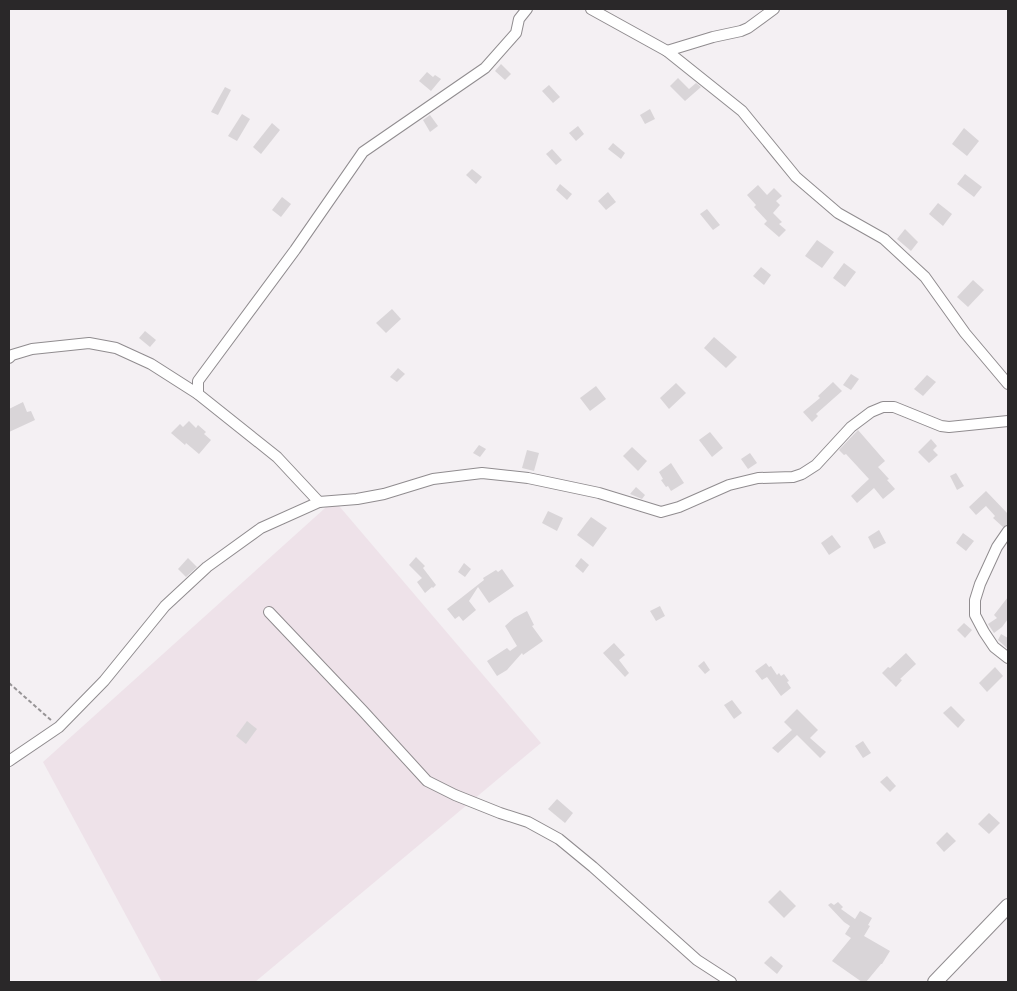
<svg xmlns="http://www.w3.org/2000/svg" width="1017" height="991" viewBox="0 0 1017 991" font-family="'DejaVu Sans',sans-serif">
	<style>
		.built { fill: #eee2e9 }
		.building { fill: #d9d5d8 }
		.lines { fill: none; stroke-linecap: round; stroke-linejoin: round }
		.minor-casing { stroke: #908c8f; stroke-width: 12 }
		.secondary-casing { stroke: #908c8f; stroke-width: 16 }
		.path { stroke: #979496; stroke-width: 2; stroke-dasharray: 4 2.5; stroke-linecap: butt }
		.minor { stroke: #fff; stroke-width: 10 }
		.secondary { stroke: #fff; stroke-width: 14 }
	</style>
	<rect width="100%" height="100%" fill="#f4f0f3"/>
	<polygon class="built" points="334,500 541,743 255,982 162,982 43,762"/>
	<g class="building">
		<polygon points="501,64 511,74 505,80 495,71"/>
		<polygon points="427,72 433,77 435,75 441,79 431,91 419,81"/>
		<polygon points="678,78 689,89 696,83 701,87 685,101 670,86"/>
		<polygon points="549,85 560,97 553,103 542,91"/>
		<polygon points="225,87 231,90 218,115 211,112"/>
		<polygon points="650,109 655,119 645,124 640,115"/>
		<polygon points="242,114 250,119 237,141 228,136"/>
		<polygon points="430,115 438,126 430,132 423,120"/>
		<polygon points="272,123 280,130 261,154 253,147"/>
		<polygon points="578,126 584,134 576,141 569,133"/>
		<polygon points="964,128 979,141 967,156 952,144"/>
		<polygon points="613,143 625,153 621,159 608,149"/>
		<polygon points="552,149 562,160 556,165 546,154"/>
		<polygon points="472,169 482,177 476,184 466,175"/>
		<polygon points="965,174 982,187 974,197 957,184"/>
		<polygon points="560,184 572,194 567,200 556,190"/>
		<polygon points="758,185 767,195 774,188 782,196 776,201 780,205 773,213 782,222 779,224 786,230 779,237 764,224 767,221 754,207 756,205 747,195"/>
		<polygon points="608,192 616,202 606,210 598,201"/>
		<polygon points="282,197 291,204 281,217 272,210"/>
		<polygon points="938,203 952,214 943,226 929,214"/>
		<polygon points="707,209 720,225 713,230 700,214"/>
		<polygon points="905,229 918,242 911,251 897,239"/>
		<polygon points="817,240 834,252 822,268 805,256"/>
		<polygon points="844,263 856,272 845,287 833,278"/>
		<polygon points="761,267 771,275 764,285 753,276"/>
		<polygon points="973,280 984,290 968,307 957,297"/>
		<polygon points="392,309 401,319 386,333 376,323"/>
		<polygon points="145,331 156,340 150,347 139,338"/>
		<polygon points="714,337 737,357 726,368 704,348"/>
		<polygon points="398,368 405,374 397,382 390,377"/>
		<polygon points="851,374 859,379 851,390 843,385"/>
		<polygon points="927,375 936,382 923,396 914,389"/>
		<polygon points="833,382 842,391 816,414 818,416 812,422 803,412 820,398 818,396"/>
		<polygon points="676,383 686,393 669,409 660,398"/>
		<polygon points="596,386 606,399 590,411 580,398"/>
		<polygon points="23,402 27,412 31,411 35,420 9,432 9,409"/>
		<polygon points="189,421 196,428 198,425 206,432 204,434 211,440 199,454 186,443 185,445 171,433 180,424 183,427"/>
		<polygon points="858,430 885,461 878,467 889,479 887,480 895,489 883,499 874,488 857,503 851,496 869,479 846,454 844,455 839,450"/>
		<polygon points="710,432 723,448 712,457 699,440"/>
		<polygon points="931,439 937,446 933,450 938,455 929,463 918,452"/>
		<polygon points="479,445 486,449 480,457 473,453"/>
		<polygon points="632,447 647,461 638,471 623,456"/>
		<polygon points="527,450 539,453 534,471 522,468"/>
		<polygon points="750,453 757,463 748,469 741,459"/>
		<polygon points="671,463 684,483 671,491 668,486 666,487 661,480 663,479 659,472"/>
		<polygon points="956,473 964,486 957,490 950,476"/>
		<polygon points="636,487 645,495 642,499 630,494"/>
		<polygon points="986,491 1008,514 1008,524 1003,527 993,518 995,516 986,506 976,515 969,507"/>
		<polygon points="548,511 563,518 557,531 542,523"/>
		<polygon points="591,517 607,528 593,547 577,535"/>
		<polygon points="879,530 886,543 874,549 868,537"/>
		<polygon points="963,533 974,541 966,551 956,543"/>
		<polygon points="832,535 841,547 829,555 821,543"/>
		<polygon points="416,557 425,566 423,568 436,585 433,588 432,587 425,593 417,582 422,578 409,565"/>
		<polygon points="188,558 197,567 186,577 178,569"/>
		<polygon points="581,558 589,565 583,573 575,566"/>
		<polygon points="464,563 471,569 465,577 458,572"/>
		<polygon points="502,569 514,586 489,603 478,587 469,601 476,610 463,621 459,616 455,619 447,609 484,580 483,578 496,570 498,572"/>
		<polygon points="1008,597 1008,619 1002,627 994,633 988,624 997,618 994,615"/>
		<polygon points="660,606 665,616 656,621 650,611"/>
		<polygon points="527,611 534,625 532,626 543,641 523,655 522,653 507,670 497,676 487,661 507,648 510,651 517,646 505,626 514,618"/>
		<polygon points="964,623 972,630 965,638 957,630"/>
		<polygon points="1001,634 1008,638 1008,649 998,640"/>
		<polygon points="614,643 625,655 619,660 629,673 625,677 603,653"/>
		<polygon points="906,653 916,664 900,679 902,680 896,687 882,673 888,667 890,668"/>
		<polygon points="704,661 710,670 705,674 698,666"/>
		<polygon points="766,663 769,667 771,666 777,675 779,673 781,676 784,674 789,681 787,682 791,688 781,696 767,677 762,680 755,671"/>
		<polygon points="995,667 1003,676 987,692 979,683"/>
		<polygon points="732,700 742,713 734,719 724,705"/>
		<polygon points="951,706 965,720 958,728 943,713"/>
		<polygon points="797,709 818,730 810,738 826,752 820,758 797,735 778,753 772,748 792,730 784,722"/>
		<polygon points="247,721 257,729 246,744 236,736"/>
		<polygon points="863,741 871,753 863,758 855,746"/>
		<polygon points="887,776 896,786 890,792 880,782"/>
		<polygon points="557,799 573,813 565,823 548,809"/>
		<polygon points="989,813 1000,823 989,834 978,824"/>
		<polygon points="947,832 956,841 944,852 936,843"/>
		<polygon points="780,890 796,906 784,918 768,902"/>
		<polygon points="838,902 843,907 841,909 855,919 860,911 872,918 868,925 870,926 864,936 890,951 882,964 881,964 866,982 862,982 832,961 851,938 845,934 850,926 844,922 828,905 831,903 834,905"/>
		<polygon points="771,956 783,966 777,974 764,963"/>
	</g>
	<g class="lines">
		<g class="minor-casing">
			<g id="minor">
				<polyline points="591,9 667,51 742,111 796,177 838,213 884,239 925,277 965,333 1008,384"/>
				<polyline points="667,51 713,37 741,31 748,28 774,9"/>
				<polyline points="9,358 12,355 32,349 89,343 116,348 151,364 198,394"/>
				<polyline points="319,502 277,457 198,394 198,381 295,250 363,152 485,68 516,33 519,19 527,9"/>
				<polyline points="1008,531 997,547 980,584 975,600 975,615 984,632 994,647 1008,658"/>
				<polyline points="269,612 363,711 427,781 455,795 500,813 528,822 559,839 593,867 697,960 731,982"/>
				<polyline points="9,761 59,727 104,681 165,606 207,567 261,528 319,502 357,499 384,494 433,479 482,473 528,478 599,493 661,512 679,507 729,485 758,478 793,477 802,474 816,465 851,427 871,412 883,407 894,407 941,426 949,427 1008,421"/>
			</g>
		</g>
		<g class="secondary-casing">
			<polyline id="secondary" points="935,982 1008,906"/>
		</g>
		<polyline class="path" points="9,683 52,721"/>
		<use href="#minor" class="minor"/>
		<use href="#secondary" class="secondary"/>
	</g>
	<rect width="1017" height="991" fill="none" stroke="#2a2829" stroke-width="20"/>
</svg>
